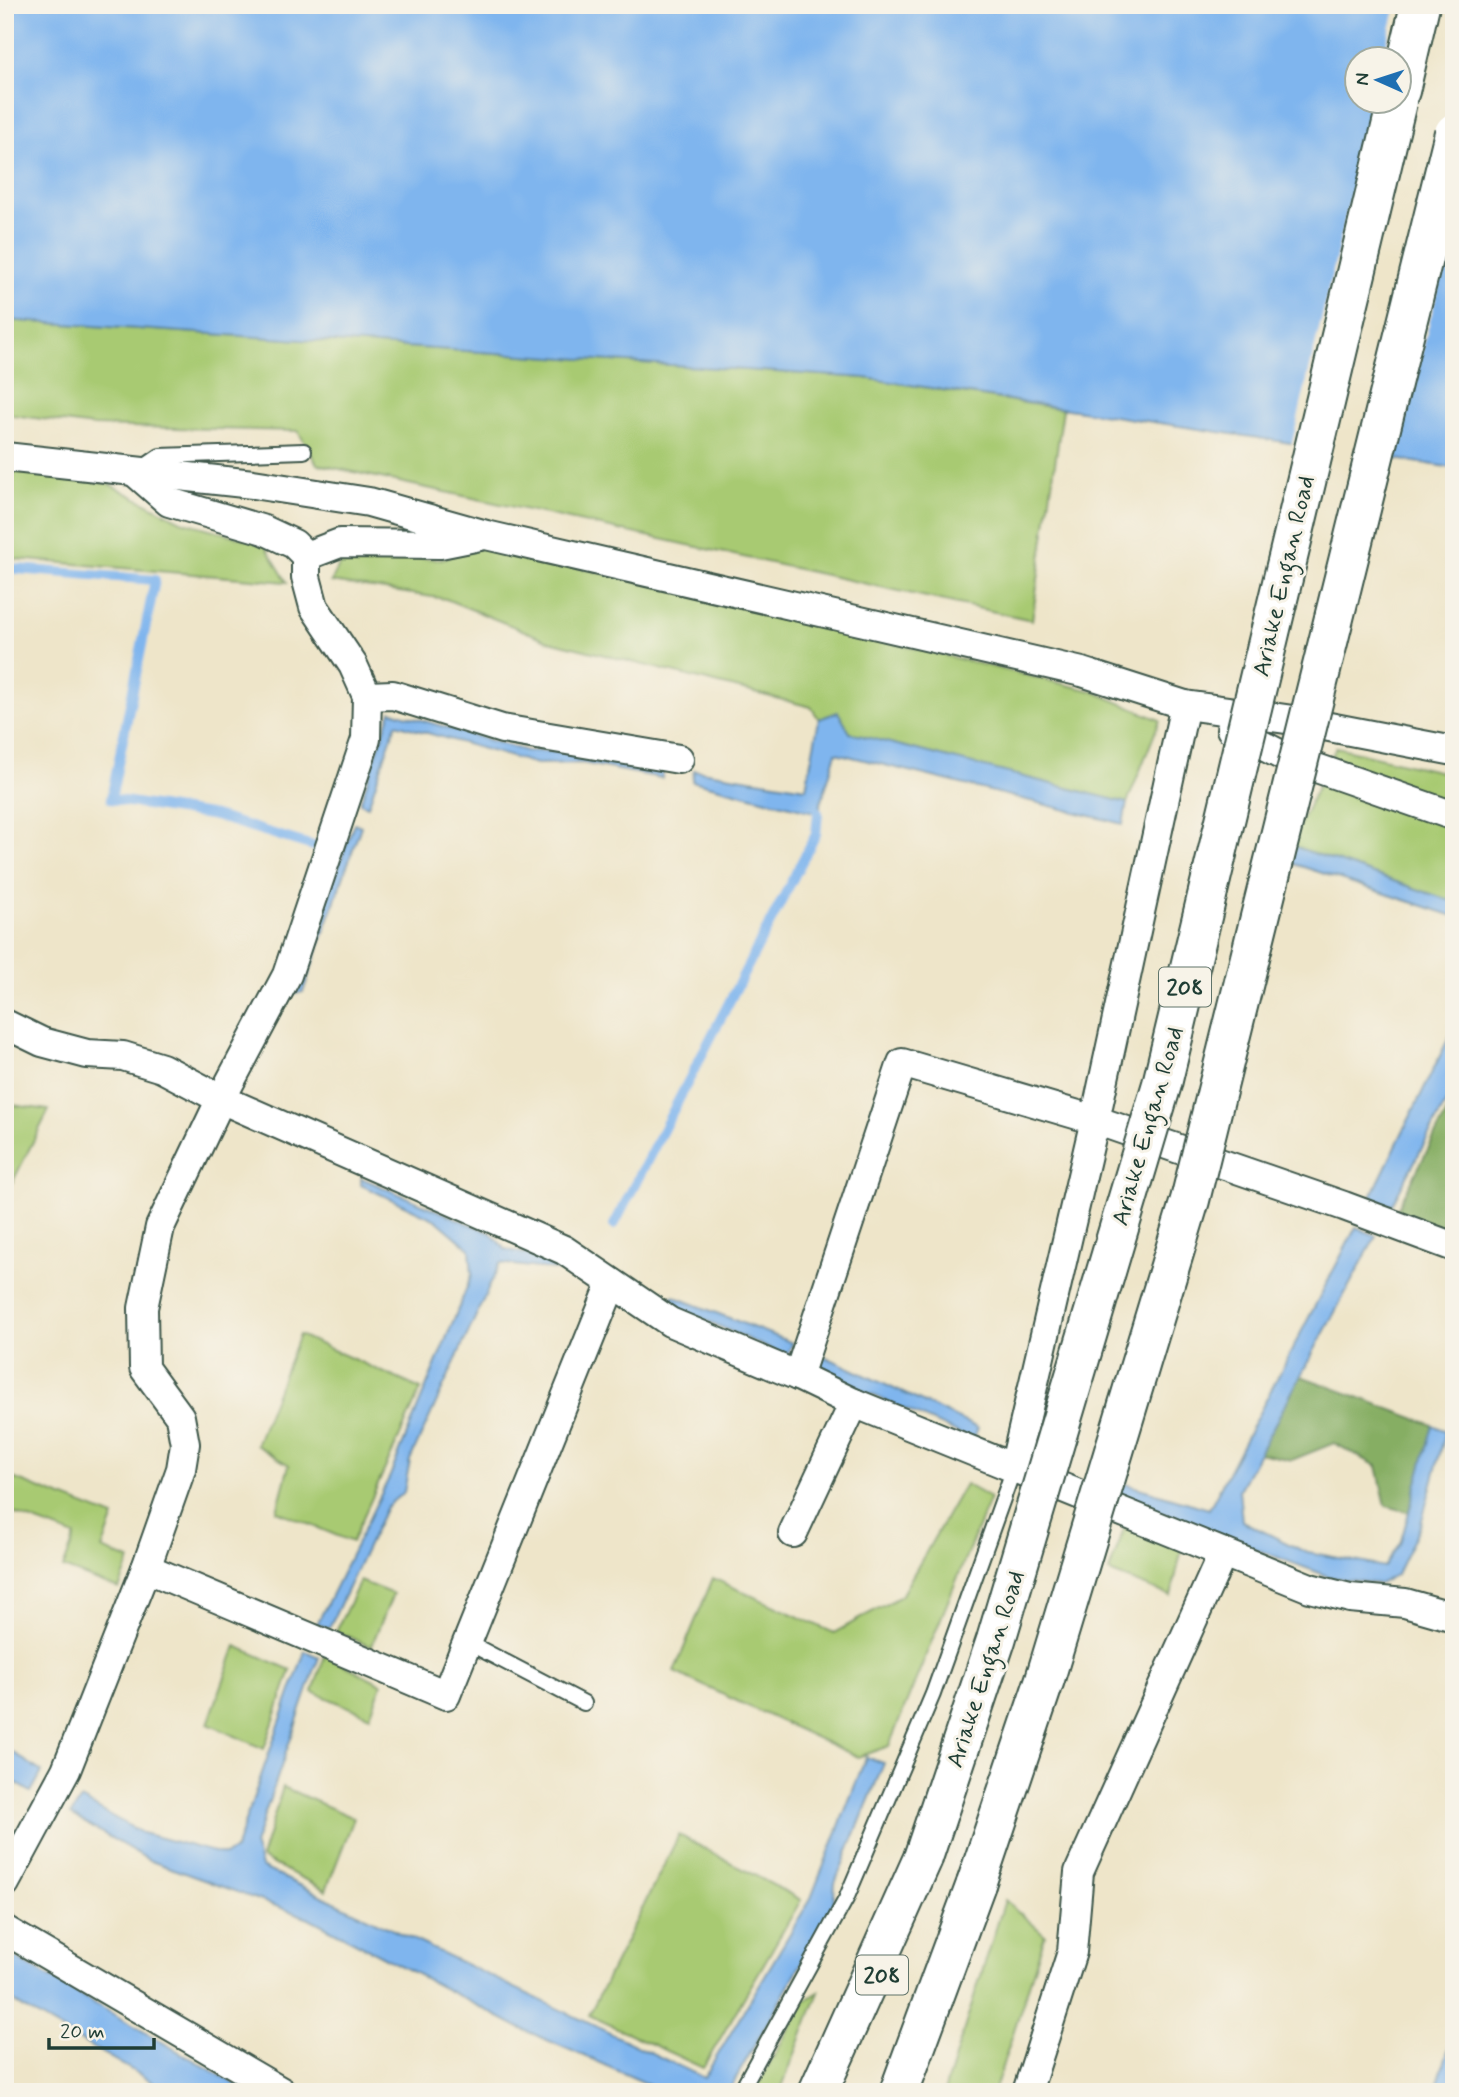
<svg xmlns="http://www.w3.org/2000/svg" width="1459" height="2097" viewBox="0 0 1459 2097" font-family="Mynerve,sans-serif">
	<style>
		.green { fill: #a8ca72; stroke: #648453; stroke-width: 2 }
		.forest { fill: #86ae64; stroke: #52764c; stroke-width: 2 }
		.water { fill: #7fb5ee; stroke: #4f7991; stroke-width: 2; fill-rule: evenodd }
		.pier { fill: #eee5c9 }
		.lines { fill: none; stroke-linecap: round; stroke-linejoin: round }
		.stream { stroke: #7fb5ee; stroke-width: 10 }
		.service-casing { stroke: #3e564a; stroke-width: 18 }
		.minor-casing { stroke: #3e564a; stroke-width: 32 }
		.motorway-casing { stroke: #3e564a; stroke-width: 42 }
		.service { stroke: #fff; stroke-width: 14 }
		.minor { stroke: #fff; stroke-width: 28 }
		.motorway { stroke: #fff; stroke-width: 38 }
		.motorway-bridge-casing { stroke: #3e564a; stroke-width: 42; stroke-linecap: butt }
		.motorway-bridge { stroke: #fff; stroke-width: 38 }
		.labels { text-anchor: middle; stroke-width: 6; stroke-linejoin: round; paint-order: stroke }
		.shield { fill: #f7f3e8; stroke: #60746a; stroke-width: 2 }
		.shield-label { font-size: 23px; font-weight: bold; fill: #1f3d34 }
		.street-label { font-size: 24px; fill: #1f3d34; stroke: #f7f3e8 }
	</style>
	<rect width="100%" height="100%" fill="#f7f3e8"/>
	<filter id="ink" filterUnits="userSpaceOnUse"><feTurbulence type="fractalNoise" baseFrequency=".0143" numOctaves="2"/><feDisplacementMap in="SourceGraphic" scale="14" xChannelSelector="R" yChannelSelector="G"/><feConvolveMatrix kernelMatrix="1 2 1 2 8 2 1 2 1" color-interpolation-filters="sRGB"/></filter>
	<filter id="wash" filterUnits="userSpaceOnUse"><feTurbulence type="fractalNoise" baseFrequency=".00686" numOctaves="4" result="noise"/><feDisplacementMap in="SourceGraphic" scale="28" xChannelSelector="R" yChannelSelector="G"/><feGaussianBlur stdDeviation="1.57" result="paint"/><feColorMatrix in="noise" values="0 0 0 0 0 0 0 0 0 0 0 0 0 0 0 0 0 1.4 0 .05"/><feComposite in="paint" operator="in"/></filter>
	<g filter="url(#wash)">
		<rect width="100%" height="100%" fill="#eee5c9"/>
		<g class="green">
			<polygon points="5,320 865,378 1063,409 1032,620 317,464 298,431 93,426 5,414"/>
			<polygon points="5,470 107,483 181,521 264,544 287,582 5,558"/>
			<polygon points="486,545 1092,691 1160,720 1127,803 850,733 838,712 819,719 811,707 549,641 446,599 331,582 344,555 441,559"/>
			<polygon points="1336,747 1454,775 1454,902 1290,845"/>
			<polygon points="5,1104 49,1110 8,1191 5,1190"/>
			<polygon points="299,1335 421,1389 352,1542 277,1511 289,1465 256,1445"/>
			<polygon points="5,1475 114,1517 102,1549 130,1560 119,1589 63,1568 75,1536 5,1510"/>
			<polygon points="965,1484 990,1498 889,1746 858,1757 674,1672 713,1578 834,1633 901,1596"/>
			<polygon points="1125,1526 1182,1549 1171,1596 1109,1572"/>
			<polygon points="360,1581 393,1594 371,1647 336,1631"/>
			<polygon points="236,1646 291,1670 264,1749 208,1724"/>
			<polygon points="325,1655 382,1684 370,1716 313,1692"/>
			<polygon points="283,1787 354,1818 326,1890 261,1858"/>
			<polygon points="679,1835 801,1900 703,2068 589,2015"/>
			<polygon points="1005,1900 1045,1935 994,2092 944,2092"/>
			<polygon points="819,1992 780,2092 754,2092 804,2001"/>
		</g>
		<g class="forest">
			<polygon points="1454,1099 1454,1207 1443,1231 1395,1213"/>
			<polygon points="1301,1376 1433,1425 1409,1512 1386,1506 1377,1466 1334,1443 1292,1460 1259,1453"/>
		</g>
		<g class="water">
			<path d="M5 5H1454V468L865 378 5 320ZM1358 60H1400V102H1358Z"/>
			<polygon points="391,711 526,751 573,752 664,766 662,778 582,763 536,764 396,724 368,806 360,803"/>
			<polygon points="838,712 850,733 1127,803 1123,824 836,753 818,813 692,781 694,770 806,788 819,719"/>
			<polygon points="354,823 361,826 303,992 291,995 299,980"/>
			<polygon points="1290,845 1454,902 1454,916 1285,861"/>
			<polygon points="1454,1027 1454,1088 1391,1206 1371,1197"/>
			<polygon points="361,1178 491,1233 505,1249 551,1260 561,1271 500,1263 410,1460 404,1492 386,1507 329,1628 317,1624 390,1476 472,1275 470,1249 436,1220 361,1185"/>
			<polygon points="1356,1227 1376,1236 1239,1490 1242,1521 1303,1551 1384,1567 1401,1541 1433,1425 1446,1431 1421,1524 1397,1574 1379,1584 1330,1577 1086,1485 1089,1473 1209,1509"/>
			<polygon points="673,1296 793,1343 786,1356 669,1304"/>
			<polygon points="824,1356 978,1428 973,1440 819,1371"/>
			<polygon points="305,1651 319,1657 254,1845 261,1867 704,2078 811,1898 866,1757 884,1763 835,1883 833,1908 728,2092 666,2092 522,2029 309,1918 151,1861 71,1815 81,1799 142,1833 225,1855 235,1850"/>
			<polygon points="5,1747 42,1772 31,1792 5,1776"/>
			<polygon points="5,1952 249,2092 170,2092 5,1997"/>
			<polygon points="1454,2032 1454,2092 1435,2092"/>
		</g>
		<polygon class="pier" points="1396,5 1454,5 1454,225 1394,463 1291,447 1373,102 1400,102 1400,60 1383,59"/>
		<g class="lines">
			<g class="stream">
				<polyline points="5,568 155,580 111,799 215,816 313,846"/>
				<polyline points="614,1225 816,834 818,813"/>
			</g>
		</g>
	</g>
	<g filter="url(#ink)">
		<g class="lines">
			<g class="service-casing">
				<g id="service">
					<polyline points="141,469 160,456 304,451"/>
					<polyline points="467,1642 584,1703"/>
					<polyline points="740,2092 846,1899 933,1694 1014,1468"/>
				</g>
			</g>
			<g class="minor-casing">
				<g id="minor">
					<polyline points="5,457 253,484 369,502 486,535 1082,672 1185,705 1293,720 1454,751"/>
					<polyline points="306,556 340,543 440,544 480,536"/>
					<polyline points="367,696 393,695 502,729 679,759"/>
					<polyline points="1231,729 1285,757 1454,816"/>
					<polyline points="5,1024 42,1042 87,1054 123,1056 162,1068 221,1099 564,1250 670,1322 798,1376 854,1403 1310,1588 1350,1598 1405,1603 1454,1617"/>
					<polyline points="798,1376 902,1063 1095,1120 1344,1206 1454,1247"/>
					<polyline points="1014,1468 1095,1120 1185,705"/>
					<polyline points="793,1533 854,1403"/>
					<polyline points="146,1568 446,1695 612,1283"/>
					<polyline points="5,1883 66,1770 146,1568 181,1469 185,1444 180,1417 144,1368 143,1308 160,1227 221,1099 287,975 366,739 367,696 353,665 314,607 306,577 306,556 294,544 264,530 169,502 136,473"/>
					<polyline points="5,1930 282,2092"/>
					<polyline points="1027,2092 1072,1952 1079,1872 1223,1553"/>
				</g>
			</g>
			<g class="motorway-casing">
				<g id="motorway">
					<polyline points="1400,91 1420,5"/>
					<polyline points="818,2092 923,1858"/>
					<polyline points="899,2092 976,1884"/>
				</g>
			</g>
			<use href="#service" class="service"/>
			<use href="#minor" class="minor"/>
			<use href="#motorway" class="motorway"/>
			<g class="motorway-bridge-casing">
				<g id="motorway-bridge">
					<polyline points="923,1858 996,1640 1162,1084 1397,102"/>
					<polyline points="976,1884 1045,1679 1190,1200 1454,133"/>
				</g>
			</g>
			<use href="#motorway-bridge" class="motorway-bridge"/>
		</g>
	</g>
	<g class="labels">
		<g class="shield">
			<rect x="1159" y="967.5" width="52" height="39" rx="5"/>
			<rect x="856" y="1955.5" width="52" height="39" rx="5"/>
		</g>
		<g class="shield-label">
			<text x="1185" y="995">208</text>
			<text x="882" y="1983">208</text>
		</g>
		<g class="street-label">
			<text transform="translate(1283 576) rotate(-77)" y="8">Ariake Engan Road</text>
			<text transform="translate(1147 1126) rotate(-74)" y="8">Ariake Engan Road</text>
			<text transform="translate(985 1669) rotate(-72)" y="8">Ariake Engan Road</text>
		</g>
	</g>
	<rect width="1459" height="2097" fill="none" stroke="#f7f3e8" stroke-width="28"/>
	<g transform="translate(1378 80) rotate(273)"><circle r="33" fill="#f7f3e8" stroke="#a1aaa0" stroke-width="2"/>
	<path d="M0-5L12 26L0 18L-12 26Z" fill="#1f6fb2"/>
	<text y="-10" font-size="19" font-weight="bold" text-anchor="middle" fill="#1f3d34">N</text>
	</g>
	<path d="M49 2038v10h105v-10" fill="none" stroke="#1f3d34" stroke-width="3.5"/>
	<text x="60" y="2038" font-size="21" fill="#1f3d34" stroke="#f7f3e8" stroke-width="5" paint-order="stroke">20 m</text>
</svg>
